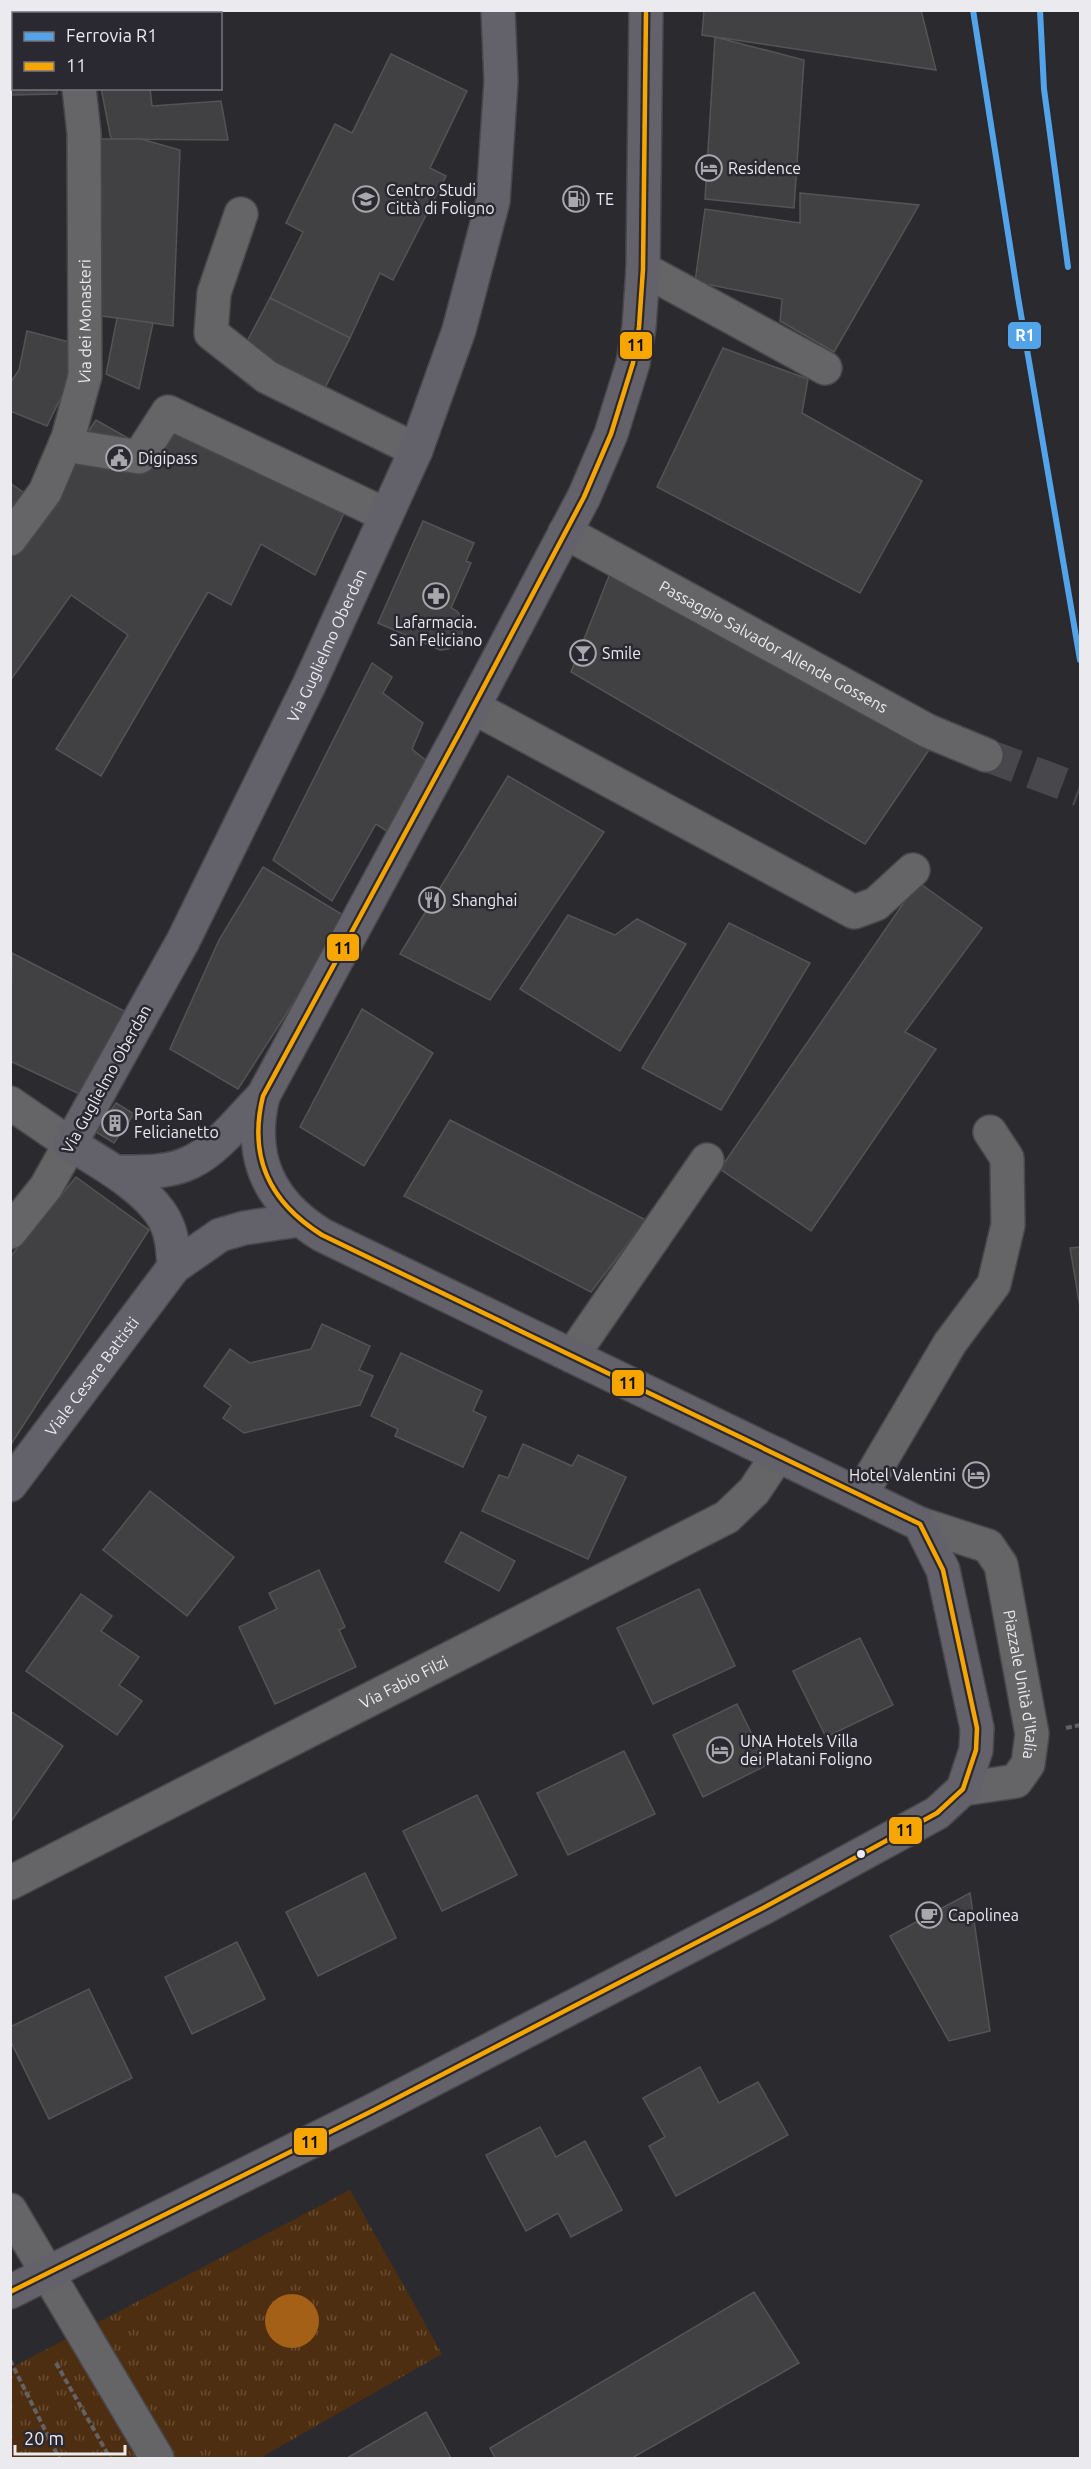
<svg xmlns="http://www.w3.org/2000/svg" width="1091" height="2469" viewBox="0 0 1091 2469" font-family="Ubuntu,sans-serif">
	<style>
		.park { fill: url(#park-tufts) }
		.water { fill: #a56018 }
		.building { fill: #414144; stroke: #545457; stroke-width: 1.5 }
		.lines { fill: none; stroke-linecap: round; stroke-linejoin: round }
		.minor-tunnel { stroke: #48484c; stroke-width: 33; stroke-dasharray: 33 16; stroke-linecap: butt }
		.minor-casing { stroke: #48474b; stroke-width: 36 }
		.major-casing { stroke: #48474b; stroke-width: 36 }
		.path { stroke: #626265; stroke-width: 4; stroke-dasharray: 6 3; stroke-linecap: butt }
		.minor { stroke: #656467; stroke-width: 33 }
		.major { stroke: #63616a; stroke-width: 33 }
		.bus-1-casing { stroke: #2a2931; stroke-width: 9 }
		.bus-1 { stroke: #f7a600; stroke-width: 4.5 }
		.rail-1-casing { stroke: #2a2931; stroke-width: 10 }
		.rail-1 { stroke: #53a3e8; stroke-width: 6 }
		.bus-dot { fill: #ebeaef; stroke: #2a2931; stroke-width: 2 }
		.labels { text-anchor: middle; stroke-width: 5; stroke-linejoin: round; paint-order: stroke }
		.poi-label { font-size: 16px; fill: #ebeaef; stroke: #2a2931; text-anchor: start }
		.street-label { font-size: 16px; fill: #ebeaef; stroke: #2a2931 }
		.line-badge { stroke: #2a2931; stroke-width: 2 }
		.badge-label { font-size: 16px; text-anchor: middle; font-weight: bold; fill: #fff }
		.pale-badge-label { font-size: 16px; text-anchor: middle; font-weight: bold; fill: #111 }
	</style>
	<defs>
		<pattern id="park-tufts" width="24" height="20" patternUnits="userSpaceOnUse" patternTransform="scale(1.5)"><rect width="24" height="20" fill="#4e2e10"/><path d="M3 7l-1-3M5 7V3M7 7l1-3M15 17l-1-3M17 17v-4M19 17l1-3" fill="none" stroke="#684c33"/></pattern>
	</defs>
	<rect width="100%" height="100%" fill="#2b2b2f"/>
	<polygon class="park" points="350,2190 442,2354 260,2458 11,2458 11,2368"/>
	<circle class="water" cx="292" cy="2321" r="27"/>
	<g class="building">
		<polygon points="89,10 139,10 140,14 89,14"/>
		<polygon points="704,10 921,10 936,70 702,35"/>
		<polygon points="10,18 14,18 14,88 57,88 57,94 10,95"/>
		<polygon points="715,37 804,60 794,208 705,199"/>
		<polygon points="391,54 467,91 430,168 446,176 393,280 380,273 350,338 270,298 303,232 286,223 335,124 352,133"/>
		<polygon points="101,88 150,88 152,106 221,101 228,140 111,139"/>
		<polygon points="92,139 141,139 180,150 173,326 95,315"/>
		<polygon points="800,193 919,205 834,352 780,321 782,299 695,282 705,209 800,223"/>
		<polygon points="270,298 350,338 323,392 244,347"/>
		<polygon points="117,318 153,323 139,389 106,374"/>
		<polygon points="27,331 73,343 65,389 47,426 10,411 10,383 19,370"/>
		<polygon points="723,348 808,379 802,413 922,481 860,593 657,487"/>
		<polygon points="171,418 346,509 315,575 261,544 231,605 208,592 101,776 56,749 128,635 71,595 10,681 10,546 96,420 154,453"/>
		<polygon points="10,483 30,497 10,523"/>
		<polygon points="423,521 474,543 466,561 471,563 451,608 457,611 462,618 462,636 449,649 440,650 378,623"/>
		<polygon points="611,571 931,747 865,844 571,672"/>
		<polygon points="372,663 392,677 383,693 423,723 412,749 429,763 393,835 376,824 332,901 273,860"/>
		<polygon points="508,776 604,832 490,1000 400,954"/>
		<polygon points="263,867 348,918 238,1089 170,1049 219,940"/>
		<polygon points="918,882 982,928 905,1032 936,1049 811,1231 720,1169"/>
		<polygon points="568,915 615,935 637,919 686,944 620,1051 520,989"/>
		<polygon points="729,923 810,963 721,1110 642,1068"/>
		<polygon points="12,953 134,1016 86,1097 10,1061"/>
		<polygon points="362,1009 433,1053 364,1166 300,1127"/>
		<polygon points="116,1103 134,1114 114,1143 96,1132"/>
		<polygon points="450,1120 646,1220 591,1292 404,1196"/>
		<polygon points="76,1177 149,1230 10,1446 10,1257"/>
		<polygon points="1080,1247 1080,1307 1070,1248"/>
		<polygon points="322,1324 370,1346 359,1370 373,1376 360,1405 244,1433 223,1418 231,1406 204,1386 230,1349 250,1363 311,1349"/>
		<polygon points="401,1353 482,1391 473,1411 486,1417 463,1467 395,1436 398,1429 371,1416"/>
		<polygon points="523,1444 572,1466 578,1455 626,1477 588,1559 482,1511 499,1475 508,1478"/>
		<polygon points="150,1491 234,1557 187,1616 103,1550"/>
		<polygon points="461,1532 515,1561 499,1591 445,1562"/>
		<polygon points="319,1570 345,1627 339,1630 356,1667 275,1704 239,1627 277,1609 269,1593"/>
		<polygon points="699,1589 735,1666 653,1704 617,1628"/>
		<polygon points="81,1594 112,1616 101,1631 139,1657 119,1685 142,1701 117,1735 26,1671"/>
		<polygon points="860,1638 893,1705 826,1737 793,1671"/>
		<polygon points="737,1704 767,1765 703,1797 673,1735"/>
		<polygon points="10,1711 63,1746 10,1823"/>
		<polygon points="624,1751 655,1814 568,1855 537,1793"/>
		<polygon points="477,1795 517,1875 442,1911 403,1831"/>
		<polygon points="365,1873 396,1938 318,1976 286,1912"/>
		<polygon points="970,1893 990,2031 949,2041 890,1936"/>
		<polygon points="237,1942 265,1999 192,2034 165,1977"/>
		<polygon points="89,1989 132,2078 49,2119 10,2040 10,2027"/>
		<polygon points="700,2067 719,2103 758,2082 788,2135 676,2196 649,2146 665,2137 643,2098"/>
		<polygon points="540,2127 556,2157 585,2141 622,2210 571,2237 558,2213 526,2231 486,2155"/>
		<polygon points="754,2292 799,2363 632,2458 495,2458 490,2448"/>
		<polygon points="426,2412 451,2458 347,2458"/>
	</g>
	<g class="lines">
		<polyline class="minor-tunnel" points="986,755 1080,790"/>
		<g class="minor-casing">
			<g id="minor">
				<polyline points="71,10 72,14"/>
				<polyline points="241,214 214,293 211,333 267,377 416,450"/>
				<polyline points="643,269 825,368"/>
				<polyline points="65,445 139,457 168,412 386,515"/>
				<path id="s1" d="M565 532 928 731 986 755"/>
				<path id="s2" d="M10 539 45 492 68 438 85 376 84 133 79 88"/>
				<polyline points="473,707 854,912 876,904 913,870"/>
				<polyline points="10,1103 70,1144 46,1187 10,1232"/>
				<polyline points="572,1356 707,1160"/>
				<polyline points="861,1494 950,1343 994,1284 1008,1225 1007,1158 990,1132"/>
				<path id="s3" d="M920 1524 988 1546 1001 1565 1032 1734 1028 1764 1016 1781 963 1789"/>
				<path id="s4" d="M10 1883 727 1517 754 1491 778 1455"/>
				<polyline points="10,2210 157,2458"/>
			</g>
		</g>
		<g class="major-casing">
			<g id="major">
				<path d="M118 1172C141 1172 170 1173 191 1162 217 1150 242 1117 263 1096"/>
				<path id="s5" d="M174 1267C173 1252 173 1238 167 1225 154 1192 100 1162 70 1144L183 941 309 685 416 450 459 330 493 201 501 81 498 10"/>
				<path id="s6" d="M10 1485 174 1267 220 1235 244 1228 299 1220"/>
				<path d="M10 2292 372 2111 763 1908 937 1813 963 1789 976 1750 977 1728 943 1570 920 1524 322 1235C269 1202 248 1157 263 1096L462 728 584 497 611 434 633 363 639 327 643 269 646 10"/>
			</g>
		</g>
		<g class="path">
			<polyline points="1066,1728 1080,1725"/>
			<polyline points="10,2360 59,2458"/>
			<polyline points="56,2363 110,2458"/>
		</g>
		<use href="#minor" class="minor"/>
		<use href="#major" class="major"/>
		<g class="bus-1-casing">
			<path id="bus-1" d="M10 2292 372 2111 763 1908 937 1813 963 1789 976 1750 977 1728 943 1570 920 1524 322 1235C269 1202 248 1157 263 1096L462 728 584 497 611 434 633 363 639 327 643 269 646 10"/>
		</g>
		<use href="#bus-1" class="bus-1"/>
		<g class="rail-1-casing">
			<g id="rail-1">
				<polyline points="973,10 1018,297 1080,660"/>
				<polyline points="1040,10 1044,89 1068,267"/>
			</g>
		</g>
		<use href="#rail-1" class="rail-1"/>
	</g>
	<defs>
		<g id="hotel-ring" transform="scale(1.35)"><circle r="9.5" fill="#2a2931" stroke="#a8a7ac" stroke-width="1.5"/><path d="M-6-4.5h1.5V1H6V5H4.5V3h-9V5H-6ZM-4 0a1.8 1.8 0 1 1 3.6 0ZM.5 0V-2.5h3Q6-2.5 6 0Z" fill="#a8a7ac"/></g>
		<g id="university-ring" transform="scale(1.35)"><circle r="9.5" fill="#2a2931" stroke="#a8a7ac" stroke-width="1.5"/><path d="M0-5L7-2L0 1L-7-2ZM-4 1L0 2.5L4 1V4Q0 6-4 4Z" fill="#a8a7ac"/></g>
		<g id="fuel-ring" transform="scale(1.35)"><circle r="9.5" fill="#2a2931" stroke="#a8a7ac" stroke-width="1.5"/><path d="M-5.5-6h7V0h2V4h1.3V-2.5L3-4.5l.8-.8L6-3V5H2.5V1h-1V6h-7ZM-4.2-4.7v3.2H.2V-4.7Z" fill="#a8a7ac"/></g>
		<g id="civic-ring" transform="scale(1.35)"><circle r="9.5" fill="#2a2931" stroke="#a8a7ac" stroke-width="1.5"/><path d="M-.6-6.5H3V-4.5H.6V-3L4-1V1h2V6H-6V1h2V-1L-.6-3ZM-1.2 2.5V6h2.4V2.5Z" fill="#a8a7ac"/></g>
		<g id="pharmacy-ring" transform="scale(1.35)"><circle r="9.5" fill="#2a2931" stroke="#a8a7ac" stroke-width="1.5"/><path d="M-2-6h4v4h4v4h-4v4h-4v-4h-4v-4h4Z" fill="#a8a7ac"/></g>
		<g id="bar-ring" transform="scale(1.35)"><circle r="9.5" fill="#2a2931" stroke="#a8a7ac" stroke-width="1.5"/><path d="M-6-5H6L.8 .8V4.5H3.5V6h-7V4.5H-.8V.8Z" fill="#a8a7ac"/></g>
		<g id="restaurant-ring" transform="scale(1.35)"><circle r="9.5" fill="#2a2931" stroke="#a8a7ac" stroke-width="1.5"/><path d="M-5-6h1v4h1v-4h1v4h1v-4h1v5L-1.5 .5V6h-2V.5L-5-1ZM5-6V6H3V1.5H1.5Q1.5-4 5-6Z" fill="#a8a7ac"/></g>
		<g id="building-ring" transform="scale(1.35)"><circle r="9.5" fill="#2a2931" stroke="#a8a7ac" stroke-width="1.5"/><path d="M-4-6H4V6H1V3H-1V6H-4ZM-2.5-4.3h1.7v1.8h-1.7ZM.8-4.3h1.7v1.8H.8ZM-2.5-1h1.7V.8h-1.7ZM.8-1h1.7V.8H.8Z" fill="#a8a7ac"/></g>
		<g id="cafe-ring" transform="scale(1.35)"><circle r="9.5" fill="#2a2931" stroke="#a8a7ac" stroke-width="1.5"/><path d="M-5.5-4.5H6V0H3Q3 3.5 0 3.5H-2.5Q-5.5 3.5-5.5 0ZM3-3.2v2h1.7v-2ZM-6 4.5H4V6H-6Z" fill="#a8a7ac"/></g>
	</defs>
	<g fill-rule="evenodd">
		<use href="#hotel-ring" x="709" y="168"/>
		<use href="#university-ring" x="366" y="199"/>
		<use href="#fuel-ring" x="576" y="199"/>
		<use href="#civic-ring" x="119" y="458"/>
		<use href="#pharmacy-ring" x="436" y="596"/>
		<use href="#bar-ring" x="583" y="653"/>
		<use href="#restaurant-ring" x="432" y="900"/>
		<use href="#building-ring" x="115" y="1123"/>
		<use href="#hotel-ring" x="976" y="1475"/>
		<use href="#hotel-ring" x="720" y="1750"/>
		<use href="#cafe-ring" x="929" y="1915"/>
	</g>
	<circle class="bus-dot" cx="861" cy="1854" r="5"/>
	<g class="labels">
		<g class="poi-label">
			<text x="728" y="174">Residence</text>
			<text x="386" y="196">Centro Studi<tspan x="386" dy="18">Città di Foligno</tspan></text>
			<text x="596" y="205">TE</text>
			<text x="138" y="464">Digipass</text>
			<text x="436" y="628" text-anchor="middle">Lafarmacia.<tspan x="436" dy="18">San Feliciano</tspan></text>
			<text x="602" y="659">Smile</text>
			<text x="452" y="906">Shanghai</text>
			<text x="134" y="1120">Porta San<tspan x="134" dy="18">Felicianetto</tspan></text>
			<text x="956" y="1481" text-anchor="end">Hotel Valentini</text>
			<text x="740" y="1747">UNA Hotels Villa<tspan x="740" dy="18">dei Platani Foligno</tspan></text>
			<text x="948" y="1921">Capolinea</text>
		</g>
		<g class="street-label">
			<text dy="6" stroke="none"><textPath href="#s2" startOffset="236">Via dei Monasteri</textPath></text>
			<text dy="6" stroke="none"><textPath href="#s5" startOffset="732">Via Guglielmo Oberdan</textPath></text>
			<text dy="6" stroke="none"><textPath href="#s1" startOffset="238">Passaggio Salvador Allende Gossens</textPath></text>
			<text transform="translate(106 1079) rotate(-61)" y="6">Via Guglielmo Oberdan</text>
			<text dy="6" stroke="none"><textPath href="#s6" startOffset="136">Viale Cesare Battisti</textPath></text>
			<text dy="6" stroke="none"><textPath href="#s4" startOffset="442">Via Fabio Filzi</textPath></text>
			<text dy="6" stroke="none"><textPath href="#s3" startOffset="216">Piazzale Unità d'Italia</textPath></text>
		</g>
	</g>
	<g class="line-badge">
		<rect x="1007" y="321" width="35" height="29" rx="6" fill="#53a3e8"/>
		<rect x="619" y="331" width="34" height="29" rx="6" fill="#f7a600"/>
		<rect x="326" y="933" width="34" height="29" rx="6" fill="#f7a600"/>
		<rect x="611" y="1369" width="34" height="28" rx="6" fill="#f7a600"/>
		<rect x="888" y="1816" width="35" height="29" rx="6" fill="#f7a600"/>
		<rect x="293" y="2127" width="35" height="29" rx="6" fill="#f7a600"/>
	</g>
	<g class="badge-label">
		<text x="1025" y="341">R1</text>
	</g>
	<g class="pale-badge-label">
		<text x="636" y="351">11</text>
		<text x="343" y="954">11</text>
		<text x="628" y="1389">11</text>
		<text x="905" y="1836">11</text>
		<text x="310" y="2148">11</text>
	</g>
	<rect width="1091" height="2469" fill="none" stroke="#ebeaef" stroke-width="24"/>
	<rect x="12" y="12" width="210" height="78" fill="#2a2931" stroke="#77767d" stroke-width="1.5"/>
	<rect x="24" y="32" width="30" height="9" fill="#53a3e8" stroke="#77767d" stroke-width="1.5"/>
	<text x="66" y="42" font-size="18" fill="#ebeaef">Ferrovia R1</text>
	<rect x="24" y="62" width="30" height="9" fill="#f7a600" stroke="#77767d" stroke-width="1.5"/>
	<text x="66" y="72" font-size="18" fill="#ebeaef">11</text>
	<path d="M15 2445v9h110v-9" fill="none" stroke="#ebeaef" stroke-width="3"/>
	<text x="24" y="2445" font-size="18" fill="#ebeaef" stroke="#2a2931" stroke-width="4.5" paint-order="stroke">20 m</text>
</svg>
